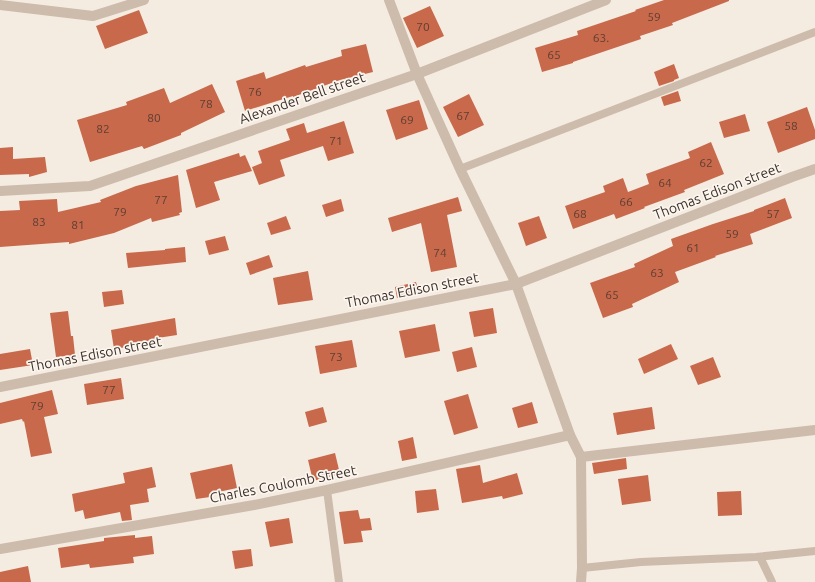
<svg xmlns="http://www.w3.org/2000/svg" width="815" height="582" viewBox="0 0 815 582" font-family="Ubuntu,sans-serif">
	<style>
		.building { fill: #c8694b }
		.lines { fill: none; stroke-linecap: round; stroke-linejoin: round }
		.service { stroke: #cdbbac; stroke-width: 8 }
		.minor { stroke: #cdbbac; stroke-width: 10 }
		.labels { text-anchor: middle; stroke-width: 3.5; stroke-linejoin: round; paint-order: stroke }
		.number-label { font-size: 12px; fill: #5e3e33 }
		.street-label { font-size: 14px; fill: #3b302b; stroke: #fbf5ee }
	</style>
	<rect width="100%" height="100%" fill="#f4ebe1"/>
	<g class="building">
		<polygon points="664,0 729,0 729,1 672,23 673,25 640,36 641,39 573,62 573,63 542,72 535,48 578,35 577,31 636,11 635,10"/>
		<polygon points="430,6 444,36 417,48 403,18"/>
		<polygon points="139,10 148,33 105,49 96,26"/>
		<polygon points="366,44 373,72 340,80 293,97 293,96 245,111 236,81 264,72 266,79 305,65 306,67 342,56 341,50"/>
		<polygon points="674,64 679,78 674,80 674,81 659,86 654,72"/>
		<polygon points="212,84 225,112 181,133 181,135 144,149 142,146 90,162 77,120 127,105 126,102 164,88 170,103"/>
		<polygon points="678,91 681,101 664,106 661,97"/>
		<polygon points="469,94 484,125 458,137 443,107"/>
		<polygon points="419,100 428,129 396,140 386,110"/>
		<polygon points="807,107 815,130 815,139 778,153 767,122"/>
		<polygon points="745,114 750,131 724,138 719,122"/>
		<polygon points="344,121 354,153 328,161 323,146 280,160 285,176 259,185 252,167 262,163 258,151 290,140 286,129 304,123 307,133"/>
		<polygon points="711,142 724,174 684,190 685,192 644,207 645,208 616,219 614,214 573,229 565,206 605,192 603,186 623,178 628,192 649,184 646,174 690,158 688,152"/>
		<polygon points="13,147 13,159 45,157 47,172 29,177 29,174 0,175 0,148"/>
		<polygon points="239,153 240,157 245,155 252,171 214,182 220,200 196,208 186,170"/>
		<polygon points="178,175 182,212 179,213 180,215 152,222 151,218 114,233 69,244 69,242 0,247 0,211 20,210 19,201 57,199 58,212 101,202 100,200 136,186"/>
		<polygon points="458,197 462,211 447,215 457,267 431,272 421,223 392,232 388,218"/>
		<polygon points="785,198 792,218 750,234 753,244 715,256 716,257 675,272 679,282 632,304 633,307 603,318 590,283 635,267 634,264 673,246 671,239 713,224 754,211 754,210"/>
		<polygon points="341,199 344,211 326,217 322,205"/>
		<polygon points="286,216 291,229 271,235 267,223"/>
		<polygon points="539,216 547,238 526,246 518,223"/>
		<polygon points="225,236 229,250 209,255 205,241"/>
		<polygon points="185,247 186,262 128,268 126,253 165,250 165,249"/>
		<polygon points="269,255 273,267 250,275 246,263"/>
		<polygon points="308,271 313,300 278,305 273,278"/>
		<polygon points="416,282 419,293 397,298 395,287"/>
		<polygon points="122,290 124,304 104,307 102,292"/>
		<polygon points="493,308 497,333 474,337 469,312"/>
		<polygon points="68,311 71,336 73,336 75,355 56,357 50,313"/>
		<polygon points="175,318 177,335 151,339 152,343 114,349 111,330"/>
		<polygon points="435,324 440,351 405,358 399,331"/>
		<polygon points="352,340 357,367 320,374 315,346"/>
		<polygon points="671,344 678,359 644,374 638,359"/>
		<polygon points="472,347 477,367 457,372 452,352"/>
		<polygon points="30,349 33,365 0,370 0,354"/>
		<polygon points="713,357 721,377 698,385 690,366"/>
		<polygon points="121,378 124,399 87,405 84,384"/>
		<polygon points="52,390 58,414 44,417 52,453 31,457 24,421 23,422 22,419 0,424 0,403"/>
		<polygon points="468,394 478,428 454,435 444,401"/>
		<polygon points="532,402 538,423 518,428 512,408"/>
		<polygon points="323,407 327,422 309,427 305,412"/>
		<polygon points="652,407 655,429 617,435 613,413"/>
		<polygon points="413,437 417,458 402,461 398,441"/>
		<polygon points="335,453 340,474 313,481 308,460"/>
		<polygon points="626,458 627,469 594,474 592,463"/>
		<polygon points="232,464 237,488 209,494 210,497 196,499 190,473"/>
		<polygon points="480,465 483,483 517,473 523,494 503,499 502,496 462,503 456,469"/>
		<polygon points="152,467 156,487 147,489 149,502 130,505 132,520 122,521 120,512 85,519 83,510 75,512 72,494 125,483 123,473"/>
		<polygon points="648,475 651,501 622,505 618,479"/>
		<polygon points="436,489 439,510 417,513 415,491"/>
		<polygon points="741,491 742,515 718,516 717,492"/>
		<polygon points="358,510 360,519 370,518 372,530 361,531 363,542 344,544 339,512"/>
		<polygon points="289,518 293,543 270,547 265,522"/>
		<polygon points="135,535 135,538 152,536 154,554 133,557 134,563 90,568 89,564 61,568 58,548 104,541 104,538"/>
		<polygon points="251,549 253,566 235,569 232,551"/>
		<polygon points="28,566 31,582 0,582 0,572"/>
	</g>
	<g class="lines">
		<g class="service">
			<polyline points="460,169 815,32"/>
			<polyline points="327,490 339,582"/>
			<polyline points="760,557 772,582"/>
			<polyline points="582,568 641,562 756,557 815,551"/>
		</g>
		<g class="minor">
			<polyline points="389,0 417,74 460,169 516,284 570,435 581,457 582,568 581,582"/>
			<polyline points="0,5 93,16 144,0"/>
			<polyline points="0,191 90,186 417,74 606,0"/>
			<polyline points="0,387 516,284 792,177 815,169"/>
			<polyline points="581,457 815,430"/>
			<polyline points="0,549 254,505 327,490 570,435"/>
		</g>
	</g>
	<g class="labels">
		<g class="number-label">
			<text x="654" y="21">59</text>
			<text x="423" y="31">70</text>
			<text x="601" y="42">63.</text>
			<text x="554" y="59">65</text>
			<text x="255" y="96">76</text>
			<text x="206" y="108">78</text>
			<text x="463" y="120">67</text>
			<text x="154" y="122">80</text>
			<text x="407" y="124">69</text>
			<text x="791" y="130">58</text>
			<text x="103" y="133">82</text>
			<text x="336" y="145">71</text>
			<text x="706" y="167">62</text>
			<text x="665" y="187">64</text>
			<text x="161" y="204">77</text>
			<text x="626" y="206">66</text>
			<text x="120" y="216">79</text>
			<text x="580" y="218">68</text>
			<text x="773" y="218">57</text>
			<text x="39" y="226">83</text>
			<text x="78" y="229">81</text>
			<text x="732" y="238">59</text>
			<text x="693" y="252">61</text>
			<text x="440" y="257">74</text>
			<text x="657" y="277">63</text>
			<text x="612" y="299">65</text>
			<text x="336" y="361">73</text>
			<text x="109" y="394">77</text>
			<text x="37" y="410">79</text>
		</g>
		<g class="street-label">
			<text transform="translate(302 98) rotate(-19)" y="5">Alexander Bell street</text>
			<text transform="translate(717 191) rotate(-21)" y="5">Thomas Edison street</text>
			<text transform="translate(412 290) rotate(-11)" y="5">Thomas Edison street</text>
			<text transform="translate(95 354) rotate(-11)" y="5">Thomas Edison street</text>
			<text transform="translate(283 484) rotate(-11)" y="5">Charles Coulomb Street</text>
		</g>
	</g>
</svg>
